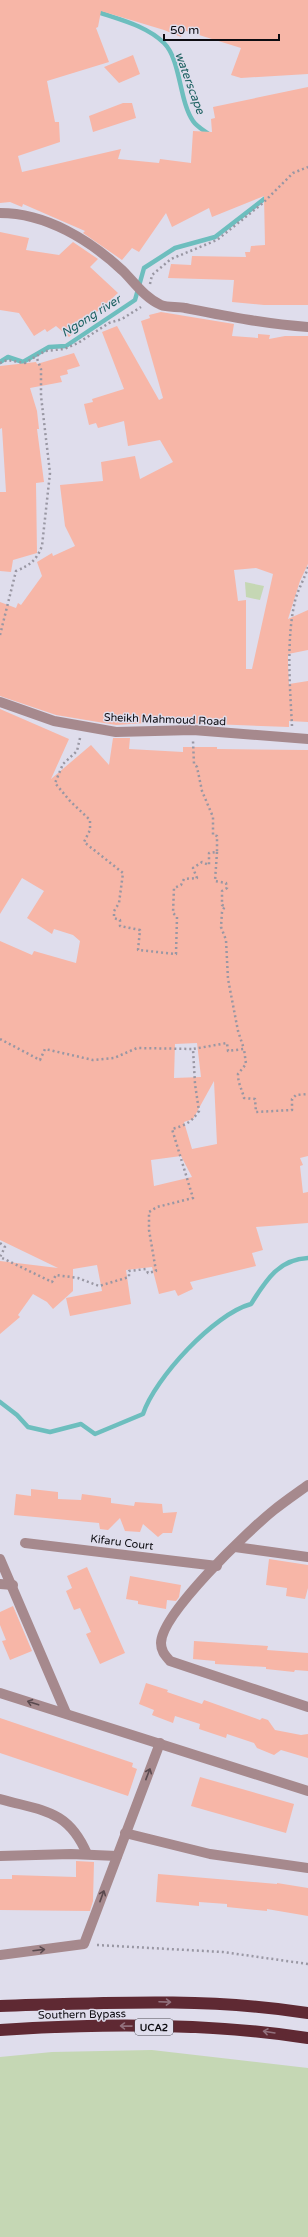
<svg xmlns="http://www.w3.org/2000/svg" width="308" height="2237" viewBox="0 0 308 2237" font-family="'Varela Round',sans-serif">
	<style>
		.green { fill: #c5d7b4 }
		.lines { fill: none; stroke-linecap: round; stroke-linejoin: round }
		.stream { stroke: #6dbebe; stroke-width: 4.5 }
		.building { fill: #f7b6a7; fill-rule: evenodd }
		.path { stroke: #9997a3; stroke-width: 2.5; stroke-dasharray: 2 3; stroke-linecap: butt }
		.minor { stroke: #a6898d; stroke-width: 10 }
		.highway { stroke: #5f2933; stroke-width: 12 }
		.oneway { stroke: #5a4a4f }
		.oneway2 { stroke: #92717d }
		.labels { text-anchor: middle; stroke-width: 3; stroke-linejoin: round; paint-order: stroke }
		.shield { fill: #dfddec; stroke: #4c4b53; stroke-width: 1 }
		.shield-label { font-size: 10px; font-weight: bold; fill: #0d0c11 }
		.street-label { font-size: 11px; fill: #0d0c11; stroke: #dfddec }
		.water-label { font-size: 12px; font-style: italic; fill: #1f6262; stroke: #dfddec }
	</style>
	<rect width="100%" height="100%" fill="#dfddec"/>
	<g class="green">
		<polygon points="245,582 264,586 260,600 246,597"/>
		<polygon points="152,2050 308,2068 308,2237 0,2237 0,2057 52,2052"/>
	</g>
	<g class="lines">
		<g class="stream">
			<path d="M95 12H98C121 20 147 26 164 43 181 60 179 101 193 121 197 127 205 131 210 135"/>
			<polyline points="0,362 8,357 23,362 49,347 66,346 135,300 144,268 175,248 215,237 268,196"/>
			<path d="M0 1402 17 1415 28 1427 50 1432 81 1424 95 1434 143 1414C155 1378 214 1314 251 1304 265 1282 278 1259 308 1258"/>
		</g>
	</g>
	<g class="building">
		<polygon points="0,0 308,0 308,74 241,78 231,75 241,48 183,30 181,37 164,30 101,11 98,27 96,28 109,62 47,81 55,122 59,122 60,142 18,156 22,172 121,149 118,159 159,163 160,159 191,163 193,131 212,132 211,119 215,118 213,107 308,87 308,305 264,305 232,302 234,280 168,278 171,264 191,265 192,256 246,257 245,252 250,252 251,246 265,245 264,196 212,217 209,208 172,227 166,213 139,252 132,248 122,260 83,233 85,231 23,204 22,207 10,202 0,203"/>
		<polygon points="133,55 140,74 119,83 104,67"/>
		<polygon points="123,103 132,103 136,118 93,132 89,116"/>
		<polygon points="0,232 29,238 26,250 59,255 73,242 98,259 90,267 118,293 69,337 56,326 47,332 45,329 34,336 19,313 0,310"/>
		<path d="M161 312 234 324 232 336 258 338V334L270 335 269 339 285 336H308V564L300 581 288 619 308 610V650L288 654V664L289 684 308 681V722L289 721V727L160 722 116 725 56 715 0 696V602L16 608 18 603 21 605 42 576 37 562 52 553 53 556 75 546 65 526 60 485 103 481 101 462 135 456 140 479 173 462 160 440 128 446 124 421 98 428 96 423 89 425 84 404 93 402 92 399 124 389 102 332 117 326 159 400 163 398 141 321 150 318 149 315ZM256 568 273 574 252 669H246V600L238 601 234 570Z"/>
		<polygon points="74,353 80,366 67,370 68,374 60,376 62,382 30,388 37,411 39,429 37,429 44,482 36,483 37,553 13,560 11,572 0,571 0,492 6,492 2,428 0,429 0,366 36,362 37,364"/>
		<path d="M0 709 69 739 51 779 91 745 109 765 113 738H130L129 749 183 752V747H217V749L308 750V1156L300 1158 303 1165 300 1166 303 1193 308 1192V1223L256 1227 263 1250 252 1253 256 1266 190 1282 193 1289 178 1296 175 1290 159 1294 152 1267 126 1270 131 1304 70 1316 66 1298 102 1291 97 1265 73 1269V1291L53 1309 47 1302 33 1294 18 1315 20 1317 0 1334V1261L58 1268 0 1240V941L32 955 34 951 76 963 80 941 73 935 54 929 52 934 27 918 44 891 22 878 0 914ZM197 1043 201 1077 174 1078 175 1044ZM214 1081 217 1144 192 1149 184 1122 193 1119ZM181 1156 192 1177 154 1186 151 1160Z"/>
		<polygon points="31,1489 58,1492 58,1499 81,1500 82,1494 111,1498 111,1503 134,1506 135,1502 162,1504 163,1513 177,1512 172,1533 163,1533 158,1537 143,1524 140,1532 125,1531 120,1518 108,1530 100,1529 99,1523 14,1515 16,1494 31,1496"/>
		<polygon points="269,1559 308,1565 308,1588 305,1599 286,1596 287,1588 266,1585"/>
		<polygon points="87,1567 125,1653 100,1664 86,1634 91,1632 80,1608 74,1610 66,1591 72,1588 67,1576"/>
		<polygon points="130,1576 181,1585 179,1597 176,1601 167,1600 166,1609 138,1604 138,1601 126,1599"/>
		<polygon points="13,1606 32,1651 10,1660 2,1641 6,1640 0,1625 0,1612"/>
		<polygon points="194,1641 268,1646 267,1650 308,1653 308,1671 295,1670 294,1672 266,1669 266,1667 215,1664 215,1661 193,1659"/>
		<polygon points="146,1683 168,1690 167,1692 202,1704 204,1700 260,1720 262,1718 268,1720 275,1730 301,1735 308,1734 308,1758 281,1750 274,1755 257,1748 254,1743 227,1734 226,1738 199,1729 200,1724 175,1716 173,1723 152,1715 154,1710 139,1704"/>
		<polygon points="0,1718 133,1763 132,1767 137,1769 128,1796 0,1753"/>
		<polygon points="200,1777 294,1804 286,1833 191,1806"/>
		<polygon points="76,1861 94,1862 93,1901 90,1911 0,1910 0,1879 12,1879 12,1875 76,1877"/>
		<polygon points="158,1874 277,1884 277,1883 308,1888 308,1916 267,1909 267,1911 227,1907 227,1904 199,1902 199,1906 156,1902"/>
	</g>
	<g class="lines">
		<g class="path">
			<polyline points="150,284 152,275 171,259 217,240 263,203 293,173 308,167"/>
			<polyline points="0,363 7,360 25,363 45,351 64,349 78,343 109,323 122,319 141,307"/>
			<path d="M0 635 16 571C30 565 36 561 42 546L50 473 41 396V369L36 356"/>
			<path d="M292 726C290 688 286 639 295 601 298 589 305 578 308 567"/>
			<polyline points="80,738 77,751 63,764 55,783 70,801 90,820 90,830 84,842 123,873 119,903 114,911 114,918 120,920 120,926 140,930 138,950 176,954 177,917 173,913 174,888 181,885 184,879 197,878 193,868 202,862 209,865 209,853 217,852 217,836 213,835 213,817 202,791 197,767 194,764 193,741"/>
			<polyline points="217,852 215,881 226,883 227,888 222,891 222,905 225,906 222,912 221,927 226,940 228,979 238,1031 244,1049"/>
			<polyline points="0,1039 40,1060 45,1049 93,1060 114,1058 137,1048 193,1049"/>
			<path d="M0 1243 5 1247 0 1257 52 1282 56 1275 78 1278 99 1286 129 1277V1271L146 1269 148 1273 156 1271 149 1230V1212L157 1207 193 1198 172 1129C184 1126 192 1122 199 1111L195 1084 193 1049 227 1043 228 1051 244 1049 246 1064 238 1074C238 1084 242 1089 244 1098L255 1099 256 1112 292 1110V1099L296 1095 308 1094"/>
			<polyline points="97,1945 223,1952 308,1964"/>
		</g>
		<g class="minor">
			<path d="M0 213C46 213 90 240 123 271 135 283 145 298 161 305 168 308 178 306 185 308 226 316 266 324 308 327"/>
			<polyline points="0,702 54,721 116,732 193,730 308,739"/>
			<path d="M308 1485C297 1493 285 1501 274 1510 249 1530 161 1614 161 1643 161 1651 165 1655 170 1661L308 1707"/>
			<polyline points="25,1543 217,1566"/>
			<polyline points="235,1547 308,1557"/>
			<polyline points="0,1559 66,1713"/>
			<polyline points="0,1584 13,1585"/>
			<polyline points="0,1693 308,1791"/>
			<path d="M0 1799C42 1811 68 1809 87 1854"/>
			<polyline points="125,1833 210,1854 308,1868"/>
			<polyline points="0,1856 71,1854 117,1856"/>
			<polyline points="0,1955 84,1944 160,1743"/>
		</g>
		<g class="highway">
			<path d="M0 2006C103 2003 206 1997 308 2013"/>
			<path d="M0 2030C100 2023 209 2023 308 2038"/>
		</g>
	</g>
	<defs><path id="oneway-shaft" d="M-6 0H5M1.5-3L5.5 0L1.5 3" fill="none" stroke-width="1.6" stroke-linecap="round" stroke-linejoin="round"/></defs>
	<g class="oneway">
		<use href="#oneway-shaft" transform="translate(33 1703) rotate(-162)"/>
		<use href="#oneway-shaft" transform="translate(148 1774) rotate(-69)"/>
		<use href="#oneway-shaft" transform="translate(102 1896) rotate(-70)"/>
		<use href="#oneway-shaft" transform="translate(39 1950) rotate(-7)"/>
	</g>
	<g class="oneway2">
		<use href="#oneway-shaft" transform="translate(165 2002) rotate(2)"/>
		<use href="#oneway-shaft" transform="translate(126 2026) rotate(-179)"/>
		<use href="#oneway-shaft" transform="translate(269 2032) rotate(-171)"/>
	</g>
	<g class="labels">
		<rect class="shield" x="135" y="2019" width="38" height="16" rx="3"/>
		<g class="shield-label">
			<text x="154" y="2031">UCA2</text>
		</g>
		<g class="street-label">
			<text transform="translate(165 719) rotate(2)" y="4">Sheikh Mahmoud Road</text>
			<text transform="translate(122 1542) rotate(7)" y="4">Kifaru Court</text>
			<text transform="translate(82 2014) rotate(-1)" y="4">Southern Bypass</text>
		</g>
		<g class="water-label">
			<text transform="translate(190 83) rotate(70)" y="4">waterscape</text>
			<text transform="translate(91 316) rotate(-32)" y="4">Ngong river</text>
		</g>
	</g>
	<path d="M164 34v6h115v-6" fill="none" stroke="#0d0c11" stroke-width="2"/>
	<text x="170" y="34" font-size="12" fill="#0d0c11" stroke="#dfddec" stroke-width="3" paint-order="stroke">50 m</text>
</svg>
